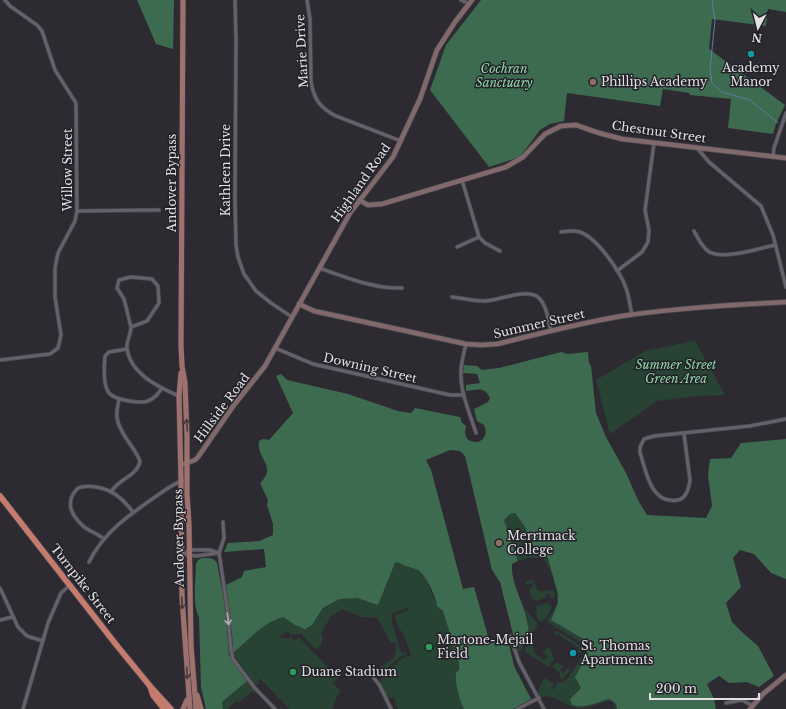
<svg xmlns="http://www.w3.org/2000/svg" width="786" height="709" viewBox="0 0 786 709" font-family="'Libre Baskerville',serif">
	<style>
		.green { fill: #284233 }
		.forest { fill: #3d6b50 }
		.lines { fill: none; stroke-linecap: round; stroke-linejoin: round }
		.stream { stroke: #627ba2; stroke-width: 1 }
		.street-casing { stroke: #4a484f; stroke-width: 4.5 }
		.secondary-casing { stroke: #4a484f; stroke-width: 6 }
		.primary-casing { stroke: #4a484f; stroke-width: 6 }
		.highway-casing { stroke: #4a484f; stroke-width: 7 }
		.street { stroke: #64616a; stroke-width: 3 }
		.secondary { stroke: #81696b; stroke-width: 4.5 }
		.primary { stroke: #9e716c; stroke-width: 5 }
		.highway { stroke: #c57c6d; stroke-width: 5.5 }
		.oneway { stroke: #48393c }
		.oneway2 { stroke: #b0adb4 }
		.culture-dot { fill: #0f9aa8; stroke: #232128; stroke-width: 1.5 }
		.education-dot { fill: #8d6e63; stroke: #232128; stroke-width: 1.5 }
		.leisure-dot { fill: #2e9e5b; stroke: #232128; stroke-width: 1.5 }
		.labels { text-anchor: middle; stroke-width: 3; stroke-linejoin: round; paint-order: stroke }
		.street-label { font-size: 12px; fill: #e2e0e5; stroke: #232128 }
		.poi-label { font-size: 12px; fill: #e2e0e5; stroke: #232128; text-anchor: start }
		.park-label { font-size: 12px; font-style: italic; fill: #8ed9ac; stroke: #232128 }
	</style>
	<rect width="100%" height="100%" fill="#2d2a32"/>
	<g class="green">
		<polygon points="693,341 695,341 725,395 698,396 657,401 610,434 596,380 645,351"/>
		<path d="M515 513 525 527 533 546 548 558 558 594V603L551 620 585 640 589 645 587 654 575 676 581 688 570 699 583 707 589 706 608 699C613 700 617 704 617 709H616L613 703 609 701C598 703 591 709 579 708 565 707 554 693 540 697 536 690 540 685 545 678L554 684 551 689H554L557 683 563 682 568 678 583 655 585 648 583 644 548 622V619C551 614 555 609 557 603 559 593 550 565 543 558H529L518 561 504 520 510 514Z"/>
		<path d="M398 562C405 567 413 567 418 570 429 577 434 605 443 611L459 663C459 669 457 673 456 679 455 685 461 703 464 709H398L394 697 387 699 384 689 379 683 385 672 391 671 390 669 402 658 411 655 403 633 399 629 395 618 396 615 408 610V608L391 614 393 626 399 646H398L399 650 400 649 402 653 406 652V649L407 654 399 658 379 675H376L371 671C377 669 392 661 395 655 396 651 395 646 396 642L391 643 377 618 361 617 342 609 331 616 321 634 323 639 320 647 315 649 301 634 291 635 287 631 279 637 289 639 291 637 294 641 299 637 338 678 333 683 341 691C335 696 336 702 332 709H289L250 668 260 679 258 682 259 684 255 685 235 657 233 653C248 640 264 622 283 617L295 625H312L323 609 340 599 357 598 378 605 395 563Z"/>
		<path d="M531 580 534 582C539 597 542 589 554 590L555 597 551 598 549 593 545 595 546 598 536 601 531 598 529 589 533 588 532 583 526 585 525 582Z"/>
		<path d="M536 603 537 606 547 603 552 607C549 613 547 620 540 622L537 618Z"/>
		<polygon points="522,606 538,624 519,653 516,646 522,646 528,618"/>
		<polygon points="556,631 559,632 581,646 582,650 581,654 577,651 579,648 558,634 557,636 554,634"/>
		<polygon points="532,639 535,641 532,646 535,648 533,651 535,652 534,653 545,660 548,656 543,653 547,648 550,648 554,659 549,667 524,651"/>
		<polygon points="556,662 563,666 560,670 564,673 567,668 570,670 563,679 560,678 560,673 552,667"/>
		<polygon points="247,681 255,691 255,694 252,692 238,703 237,701 229,707 229,709 223,709 221,706 222,702"/>
	</g>
	<g class="forest">
		<polygon points="137,0 174,0 173,49 156,44"/>
		<polygon points="481,0 786,0 786,12 768,9 766,26 712,19 709,49 785,105 776,124 773,134 728,128 731,99 690,95 689,93 663,89 660,106 567,93 564,121 550,124 540,130 520,157 489,167 430,90 446,45"/>
		<path d="M561 352 568 354 588 352 589 363 591 366 596 413 606 437 626 473 639 502 647 515 706 518 712 506 708 475 710 459 731 458 741 443 786 439V579L771 573 754 554 740 550 733 558 741 587 726 603 732 622 743 633 758 646 774 676 759 687 747 682 729 683 719 676 707 684 714 699 716 709H617C617 704 613 700 608 699 596 703 585 709 572 705L570 699 581 688 575 677 587 654 589 645 585 640 551 620 558 603V594L548 558 533 546 525 527 515 513 510 514 504 520 518 561 512 564C510 588 534 617 527 638 526 640 523 643 522 646H516L500 582 492 570 465 456 460 451 450 450 426 460 431 470 463 589 474 587 490 643 506 639 508 640 514 666 531 699 513 709H464C459 699 455 684 456 673L459 670V663L443 611 437 606C437 598 425 574 418 570 412 567 405 567 398 562L395 563 378 605 357 598 340 599 323 608 312 625 305 629 295 625 283 617C264 622 248 640 233 653L232 633 226 585 242 577 244 571 266 567 264 549 224 552 228 543 259 541 273 535V524L267 505 268 500 260 483C278 466 256 459 259 441L263 439 269 440 293 413 276 376 281 374 287 380 348 394 398 411 411 413 415 408 460 417 462 423 466 426 465 433 467 439C479 447 490 437 484 425L477 421 474 409 488 402 490 398C484 386 478 390 466 391V385L480 383 477 374 463 373 464 365 477 366 482 370 499 368Z"/>
		<path d="M202 558C209 558 213 557 217 563L226 611 229 655 233 662 247 681 222 702 223 709H206L201 687 199 617C192 605 196 578 196 564L198 560Z"/>
	</g>
	<g class="lines">
		<polyline class="stream" points="712,0 715,20 710,69 712,83 722,92 750,100 778,123"/>
		<g class="street-casing">
			<g id="street">
				<polyline points="235,0 236,39 235,199 236,245 238,257 244,274 256,291 271,303 292,317"/>
				<path d="M307 0 310 19 311 82C314 99 320 108 336 116L401 141"/>
				<polyline points="461,0 469,4"/>
				<polyline points="697,148 709,162 761,206 773,235 786,287"/>
				<polyline points="773,157 774,148 786,113"/>
				<polyline points="462,180 479,237 485,243 500,251"/>
				<polyline points="77,211 159,210"/>
				<path d="M694 231C698 238 702 247 708 251 721 261 760 248 775 245"/>
				<path d="M561 232C567 231 574 230 580 232 597 238 620 271 626 288 629 296 630 306 632 315"/>
				<polyline points="457,247 479,237"/>
				<path d="M319 268C346 277 373 289 402 288"/>
				<polyline points="617,271 642,252 648,242 649,230 645,210 654,143"/>
				<polygon points="131,277 152,279 158,286 159,303 147,321 131,327 124,299 117,288 119,280"/>
				<path d="M452 297C462 298 473 301 483 301 498 301 525 288 538 297 547 305 548 320 551 331"/>
				<path d="M131 327C131 334 126 342 127 349 131 374 158 387 179 396"/>
				<path d="M466 344C464 353 461 362 461 372 460 392 470 414 476 433"/>
				<polyline points="275,348 313,364 450,395 464,395"/>
				<path d="M127 349 109 352 105 356C104 365 103 386 109 393 115 400 140 404 148 401 155 398 158 394 162 388"/>
				<polyline points="0,360 50,354 58,348 61,335 55,297 55,268 58,253 75,221 77,211 76,103 55,70 42,31 37,25 10,6 5,0"/>
				<path d="M684 434 690 480C689 488 687 498 678 500 651 505 646 472 640 452V447L644 439 654 436 750 426 786 419"/>
				<path d="M111 492C118 479 138 476 140 461 134 446 120 435 117 418 116 412 118 405 119 399"/>
				<polyline points="223,522 224,538 219,553 220,559 228,614 231,651 233,659 254,687 275,709"/>
				<path d="M104 539C98 534 89 531 83 526 70 514 65 501 78 488 91 483 110 489 120 498 125 502 129 507 133 512"/>
				<polygon points="190,550 210,550 219,553 196,556 182,554"/>
				<path d="M89 562C103 533 129 515 155 497 165 490 175 482 187 479"/>
				<polyline points="0,588 18,627 27,636 43,641"/>
				<polyline points="0,620 12,617"/>
				<polyline points="510,636 519,662 544,709"/>
				<polyline points="368,670 380,686 391,709"/>
				<polyline points="726,703 742,700 753,706"/>
				<polyline points="23,709 48,623 61,593 70,585"/>
				<polyline points="517,709 539,698"/>
			</g>
		</g>
		<g class="secondary-casing">
			<g id="secondary">
				<polyline points="359,200 368,205 382,204 506,167 523,157 545,134 561,126 576,125 599,133 622,139 786,158"/>
				<path d="M299 304 314 311 466 344 481 345 497 344C538 334 580 323 622 316 676 308 731 305 786 302"/>
				<polyline points="184,464 195,460 198,457 234,405 265,366 350,213 393,157 420,99 437,50 455,22 472,0"/>
				<polyline points="750,709 763,694 786,675"/>
			</g>
		</g>
		<g class="primary-casing">
			<g id="primary">
				<polyline points="183,0 181,345 182,366 185,383 187,437 187,494 189,525 191,645 196,709"/>
				<polyline points="181,373 179,396 181,480 182,597 190,709"/>
				<polyline points="197,695 201,709"/>
				<polyline points="183,709 187,700"/>
			</g>
		</g>
		<g class="highway-casing">
			<g id="highway">
				<polyline points="0,496 118,647 150,686 171,709"/>
				<polyline points="150,686 153,695 164,709"/>
			</g>
		</g>
		<use href="#street" class="street"/>
		<use href="#secondary" class="secondary"/>
		<use href="#primary" class="primary"/>
		<use href="#highway" class="highway"/>
	</g>
	<defs><path id="oneway-shaft" d="M-6 0H5M1.5-3L5.5 0L1.5 3" fill="none" stroke-width="1.6" stroke-linecap="round" stroke-linejoin="round"/></defs>
	<g class="oneway">
		<use href="#oneway-shaft" transform="translate(187 425) rotate(-94)"/>
		<use href="#oneway-shaft" transform="translate(182 603) rotate(88)"/>
		<use href="#oneway-shaft" transform="translate(187 673) rotate(86)"/>
	</g>
	<use class="oneway2" href="#oneway-shaft" transform="translate(228 619) rotate(83)"/>
	<g class="culture-dot">
		<circle cx="751" cy="54" r="4"/>
		<circle cx="573" cy="653" r="4"/>
	</g>
	<g class="education-dot">
		<circle cx="593" cy="82" r="4"/>
		<circle cx="499" cy="543" r="4"/>
	</g>
	<g class="leisure-dot">
		<circle cx="429" cy="647" r="4"/>
		<circle cx="293" cy="672" r="4"/>
	</g>
	<g class="labels">
		<g class="street-label">
			<text transform="translate(302 51) rotate(-93)" y="4">Marie Drive</text>
			<text transform="translate(659 132) rotate(8)" y="4">Chestnut Street</text>
			<text transform="translate(68 170) rotate(-90)" y="4">Willow Street</text>
			<text transform="translate(226 170) rotate(-90)" y="4">Kathleen Drive</text>
			<text transform="translate(172 183) rotate(-90)" y="4">Andover Bypass</text>
			<text transform="translate(361 183) rotate(-55)" y="4">Highland Road</text>
			<text transform="translate(539 324) rotate(-13)" y="4">Summer Street</text>
			<text transform="translate(370 368) rotate(13)" y="4">Downing Street</text>
			<text transform="translate(222 408) rotate(-53)" y="4">Hillside Road</text>
			<text transform="translate(179 538) rotate(-91)" y="4">Andover Bypass</text>
			<text transform="translate(83 584) rotate(52)" y="4">Turnpike Street</text>
		</g>
		<g class="poi-label">
			<text x="751" y="72" text-anchor="middle">Academy<tspan x="751" dy="14">Manor</tspan></text>
			<text x="601" y="86">Phillips Academy</text>
			<text x="507" y="540">Merrimack<tspan x="507" dy="14">College</tspan></text>
			<text x="437" y="644">Martone-Mejail<tspan x="437" dy="14">Field</tspan></text>
			<text x="581" y="650">St. Thomas<tspan x="581" dy="14">Apartments</tspan></text>
			<text x="301" y="676">Duane Stadium</text>
		</g>
		<g class="park-label">
			<text x="504" y="73">Cochran<tspan x="504" dy="14">Sanctuary</tspan></text>
			<text x="676" y="369">Summer Street<tspan x="676" dy="14">Green Area</tspan></text>
		</g>
	</g>
	<g transform="translate(758 28) rotate(187)" stroke="#232128" stroke-width="3" paint-order="stroke">
	<path d="M0-3L7 15L0 10L-7 15Z" fill="#e2e0e5"/>
	<text y="-6" font-size="11" font-weight="bold" text-anchor="middle" fill="#e2e0e5">N</text>
	</g>
	<path d="M650 693v6h109v-6" fill="none" stroke="#e2e0e5" stroke-width="2"/>
	<text x="656" y="693" font-size="12" fill="#e2e0e5" stroke="#232128" stroke-width="3" paint-order="stroke">200 m</text>
</svg>
